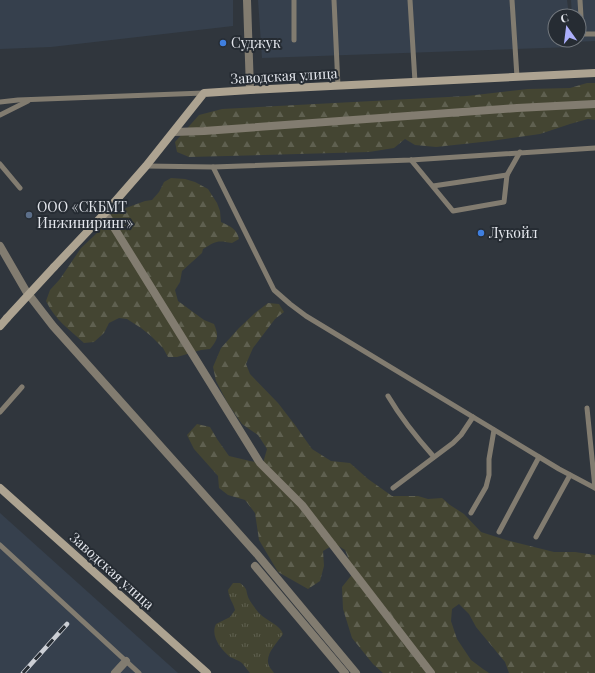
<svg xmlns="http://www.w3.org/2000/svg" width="595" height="673" viewBox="0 0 595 673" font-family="'Playfair Display',serif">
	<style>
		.built { fill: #36404d }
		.grass { fill: url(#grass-tufts) }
		.forest { fill: url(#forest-firs) }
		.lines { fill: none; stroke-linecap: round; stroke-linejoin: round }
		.service { stroke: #827c70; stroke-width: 5 }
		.pedestrian { stroke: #827c70; stroke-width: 8 }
		.minor { stroke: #827c70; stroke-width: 8 }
		.secondary { stroke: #ada391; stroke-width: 8 }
		.rail-casing { stroke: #cccfd5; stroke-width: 4.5 }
		.rail { stroke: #262c33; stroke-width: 3; stroke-dasharray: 9; stroke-linecap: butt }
		.secondary-bridge { stroke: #ada391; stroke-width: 8 }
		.shop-dot { fill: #3f7fe0; stroke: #262c33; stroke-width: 1.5 }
		.service-dot { fill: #5c6f8a; stroke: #262c33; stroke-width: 1.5 }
		.labels { text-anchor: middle; stroke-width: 4; stroke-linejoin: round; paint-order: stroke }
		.poi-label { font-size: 14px; fill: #e4e7ed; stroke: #262c33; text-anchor: start }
		.street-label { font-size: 14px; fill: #e4e7ed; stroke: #262c33 }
	</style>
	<defs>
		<pattern id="grass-tufts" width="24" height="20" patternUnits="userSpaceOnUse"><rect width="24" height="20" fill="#444532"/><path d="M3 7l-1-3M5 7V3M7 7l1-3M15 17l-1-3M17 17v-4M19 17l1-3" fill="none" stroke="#5f6050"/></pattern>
		<pattern id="forest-firs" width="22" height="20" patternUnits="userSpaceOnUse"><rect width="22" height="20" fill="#444532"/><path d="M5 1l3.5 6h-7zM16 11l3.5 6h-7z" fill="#5f6050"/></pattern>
	</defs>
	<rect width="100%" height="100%" fill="#30363d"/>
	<g class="built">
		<polygon points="0,0 233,0 233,26 51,47 0,49"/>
		<polygon points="258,0 567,0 569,16 555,16 555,40 572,40 573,47 262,58"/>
		<polygon points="571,0 595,0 595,41 573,42 573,40 579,40 579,16 572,16"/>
		<polygon points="0,513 178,673 0,673"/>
	</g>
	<path class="grass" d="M233 583H240C249 590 245 590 249 599 251 603 257 611 260 614 267 621 280 625 283 634 278 642 267 652 268 662 268 666 272 670 274 673H250C247 670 245 666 242 663 238 660 234 659 230 657 221 649 210 636 216 624L230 617 235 610C233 602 229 599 228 590Z"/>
	<g class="forest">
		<polygon points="587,83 595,83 595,120 588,119 570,124 540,134 491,141 436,147 415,145 405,139 394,148 369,152 189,157 177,152 175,142 199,115 222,109 467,96 528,89 570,88"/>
		<path d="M171 178 185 179 195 182 208 189 217 203 220 211 221 222C230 226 237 229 239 239L232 243C217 240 216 241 203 249L202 253 182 271 180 282 175 290 178 301 204 320 214 324C219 336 218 339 210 349L201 350 177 357H168L163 348 151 336 141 328 127 319 119 318 109 323 104 333 94 342 84 343C69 329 55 320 46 301L50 290 60 279 81 248 97 233 103 227 112 213 145 201 152 200 159 192 164 182Z"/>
		<polygon points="268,303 279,304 284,312 275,319 253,348 246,364 250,374 278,403 295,425 312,449 331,461 350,463 368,479 392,496 418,496 428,499 442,498 450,505 464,514 481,532 506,540 554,552 575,552 595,555 595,673 509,673 505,662 476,627 469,614 459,604 452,609 451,621 457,639 471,660 483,669 489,673 383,673 373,664 352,638 343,609 342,587 354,572 345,550 335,544 323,551 324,566 320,581 308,589 278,572 259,540 255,513 245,500 228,495 219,488 218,476 194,449 187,435 197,424 210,427 217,439 229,456 250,461 263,463 267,449 258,435 242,424 228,404 216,381 213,367 221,348 239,328 255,313"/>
	</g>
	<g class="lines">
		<g class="service">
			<polyline points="294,0 294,40"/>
			<polyline points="334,0 338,86"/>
			<polyline points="410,0 415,82"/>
			<polyline points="512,0 517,77"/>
			<polyline points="580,0 582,34 595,34"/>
			<polyline points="0,102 18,100 204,93"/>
			<polyline points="0,115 28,101"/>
			<polyline points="411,160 453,211 504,202 507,175 520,152"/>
			<polyline points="0,164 20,188"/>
			<polyline points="146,166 213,167 411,160 595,148"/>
			<polyline points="213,167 274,290 290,304 306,316 559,469 595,488"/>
			<polyline points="433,186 507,175"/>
			<path d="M388 396C401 418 417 438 434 457"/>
			<polyline points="587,408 595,488"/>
			<polyline points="0,412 22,387"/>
			<polyline points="393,488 453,443 461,435 473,417"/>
			<polyline points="471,513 486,487 489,475 489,459 494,430"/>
			<polyline points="499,532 539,457"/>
			<polyline points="536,537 570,475"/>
			<polyline points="0,545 139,673"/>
		</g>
		<g class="pedestrian">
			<polyline points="174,132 204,131 517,108 595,104"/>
			<polyline points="105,213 260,463 302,505 431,673"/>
		</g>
		<g class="minor">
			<polyline points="247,0 250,90"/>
			<polyline points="0,246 26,291 53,326 257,554 356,673"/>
			<polyline points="255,566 345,673"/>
			<polyline points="115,673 126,661"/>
		</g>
		<g class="secondary">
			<polyline points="54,267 105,213 146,166 204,93 250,90 595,73"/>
			<polyline points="0,326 7,318"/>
			<polyline points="0,488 207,673"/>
		</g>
		<g class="rail-casing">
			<polyline id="rail" points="23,673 67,624"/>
		</g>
		<use href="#rail" class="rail"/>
		<polyline class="secondary-bridge" points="7,318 54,267"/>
	</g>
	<g class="shop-dot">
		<circle cx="223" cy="43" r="4"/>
		<circle cx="481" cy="233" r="4"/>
	</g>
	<circle class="service-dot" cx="29" cy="215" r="4"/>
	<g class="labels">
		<g class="poi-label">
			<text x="231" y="48">Суджук</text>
			<text x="37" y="212">ООО «СКБМТ<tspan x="37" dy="16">Инжиниринг»</tspan></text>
			<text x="489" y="238">Лукойл</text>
		</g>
		<g class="street-label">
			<text transform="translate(284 76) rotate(-3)" y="5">Заводская улица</text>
			<text transform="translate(112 571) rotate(42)" y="5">Заводская улица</text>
		</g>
	</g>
	<g transform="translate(567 28) rotate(346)"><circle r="19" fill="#262c33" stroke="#72777d"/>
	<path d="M0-3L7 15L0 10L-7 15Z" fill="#acaffb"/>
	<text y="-6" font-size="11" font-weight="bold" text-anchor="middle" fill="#e4e7ed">С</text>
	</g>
</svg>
